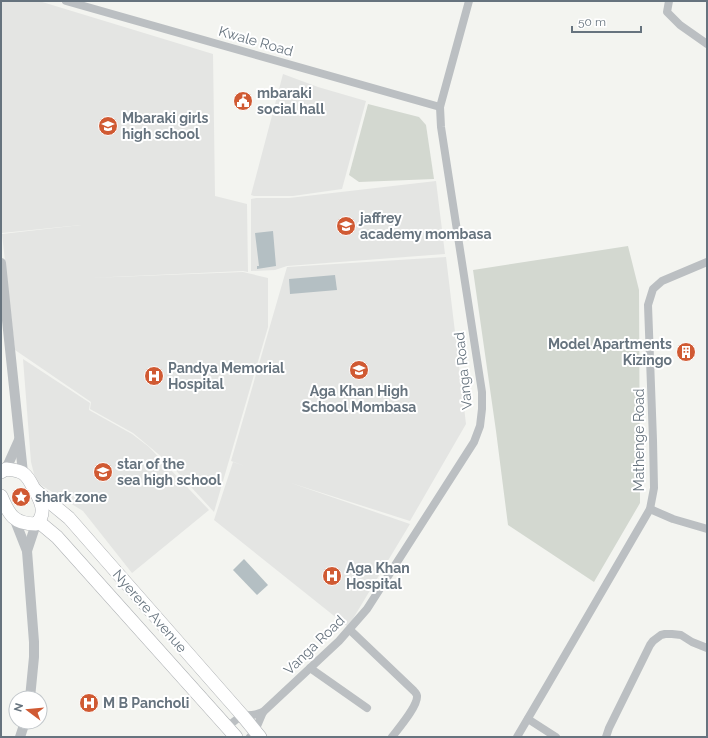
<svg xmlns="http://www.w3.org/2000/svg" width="708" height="738" viewBox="0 0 708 738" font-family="Raleway,sans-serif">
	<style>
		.built { fill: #e4e5e3 }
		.green { fill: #d3d8d0 }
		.water { fill: #b4bfc3 }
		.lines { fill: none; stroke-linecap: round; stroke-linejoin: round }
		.trunk-casing { stroke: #afb2b5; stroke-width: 14 }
		.minor { stroke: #bbbfc2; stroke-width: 8 }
		.tertiary { stroke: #bbbfc2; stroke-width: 10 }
		.trunk { stroke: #fff; stroke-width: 13 }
		.labels { text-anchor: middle; stroke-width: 4; stroke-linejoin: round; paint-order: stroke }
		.street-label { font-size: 14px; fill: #66737e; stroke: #fff }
		.poi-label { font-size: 14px; font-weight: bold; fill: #66737e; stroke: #fff; text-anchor: start }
	</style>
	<rect width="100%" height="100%" fill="#f3f4f0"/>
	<g class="built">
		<polygon points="1,1 39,1 213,54 215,196 247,204 248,272 243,271 89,278 243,272 268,278 268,327 214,512 169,463 133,433 90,409 91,402 15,350 2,234 81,225 2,233 1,218"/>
		<polygon points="283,74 318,87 366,101 342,189 293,196 254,196 251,195"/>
		<polygon points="436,181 445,254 287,266 275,270 251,271 251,199 256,198 289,198"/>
		<polygon points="446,257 466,424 410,521 291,483 410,524 348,627 214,520 233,462 245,466 231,461 287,267"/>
		<polygon points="23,359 90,403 89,410 132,434 149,447 209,510 132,573 83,511 36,482 31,462"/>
	</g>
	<g class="green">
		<polygon points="368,104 419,117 426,125 434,179 359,182 349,175"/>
		<polygon points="628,246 639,290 640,503 594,582 508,525 496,431 473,270"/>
	</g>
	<g class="water">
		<polygon points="273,231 276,266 257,269 257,266 259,266 255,233"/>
		<polygon points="335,275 337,290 290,294 289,279"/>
		<polygon points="244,559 268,585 257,595 233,570"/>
	</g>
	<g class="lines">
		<g class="trunk-casing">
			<g id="trunk">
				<path d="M1 472 6 469C12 470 19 470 24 474 28 477 31 483 33 487 40 499 48 513 36 524 14 524 9 515 1 496"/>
				<polyline points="35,490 69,518 242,715 260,737"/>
				<polyline points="39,522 57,537 236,737"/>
			</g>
		</g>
		<g class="minor">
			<polyline points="66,1 440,107"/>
			<polyline points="669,1 667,12 680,25 707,44"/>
			<polyline points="650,509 673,519 707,529"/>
			<path d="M350 630 414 691C415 692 417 695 417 696 418 706 398 729 392 737"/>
			<polyline points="310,668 367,708"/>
			<polyline points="528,719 556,737"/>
			<path d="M227 727 242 715C250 716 256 715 263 712"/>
			<polyline points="250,737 255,731 263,712 339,641 367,609 474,442 480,426 482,409 482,392 441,127 440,107 469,1"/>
			<polyline points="517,737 547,686 650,509 654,488 653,440 648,305 653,289 662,281 707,262"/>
			<polyline points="606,737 609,728 650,645 653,641 661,635 665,634 672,634 681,635 692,642 707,648"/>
		</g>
		<g class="tertiary">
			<polyline points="1,263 23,473"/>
			<polyline points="6,469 19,440"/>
			<polyline points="14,518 27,551 34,642 34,657 30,698"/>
			<polyline points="27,551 36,524"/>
			<polyline points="20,737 25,722"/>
		</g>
		<use href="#trunk" class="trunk"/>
	</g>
	<defs>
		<g id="civic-disc" transform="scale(1)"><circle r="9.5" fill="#d05a33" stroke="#fff"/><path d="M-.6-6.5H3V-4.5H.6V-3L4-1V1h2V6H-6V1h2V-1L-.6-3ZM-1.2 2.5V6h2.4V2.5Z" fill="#fff"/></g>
		<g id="school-disc" transform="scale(1)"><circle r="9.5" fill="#d05a33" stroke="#fff"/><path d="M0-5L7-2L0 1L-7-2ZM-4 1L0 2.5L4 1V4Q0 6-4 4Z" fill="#fff"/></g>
		<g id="building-disc" transform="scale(1)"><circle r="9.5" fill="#d05a33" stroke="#fff"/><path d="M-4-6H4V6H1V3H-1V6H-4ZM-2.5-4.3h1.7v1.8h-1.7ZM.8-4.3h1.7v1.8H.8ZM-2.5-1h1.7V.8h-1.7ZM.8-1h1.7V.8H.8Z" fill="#fff"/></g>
		<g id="hospital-disc" transform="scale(1)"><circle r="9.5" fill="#d05a33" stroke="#fff"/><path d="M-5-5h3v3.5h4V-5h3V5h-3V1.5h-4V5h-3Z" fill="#fff"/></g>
		<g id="sight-disc" transform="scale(1)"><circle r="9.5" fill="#d05a33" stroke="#fff"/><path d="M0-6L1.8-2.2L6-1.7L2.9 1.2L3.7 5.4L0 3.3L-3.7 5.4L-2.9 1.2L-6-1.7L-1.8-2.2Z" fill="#fff"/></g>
	</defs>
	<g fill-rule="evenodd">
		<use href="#civic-disc" x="243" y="101"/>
		<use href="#school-disc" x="108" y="126"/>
		<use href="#school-disc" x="346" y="226"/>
		<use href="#building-disc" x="686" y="352"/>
		<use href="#school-disc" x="359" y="370"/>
		<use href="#hospital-disc" x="154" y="376"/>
		<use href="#school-disc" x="103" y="472"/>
		<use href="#sight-disc" x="21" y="497"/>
		<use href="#hospital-disc" x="332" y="576"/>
		<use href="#hospital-disc" x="89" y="703"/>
	</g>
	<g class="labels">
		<g class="street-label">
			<text transform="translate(256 41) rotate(16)" y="5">Kwale Road</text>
			<text transform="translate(463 371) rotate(-96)" y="5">Vanga Road</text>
			<text transform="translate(639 440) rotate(-90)" y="5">Mathenge Road</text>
			<text transform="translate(150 611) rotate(49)" y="5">Nyerere Avenue</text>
			<text transform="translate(314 645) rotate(-44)" y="5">Vanga Road</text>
		</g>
		<g class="poi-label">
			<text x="257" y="98">mbaraki<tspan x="257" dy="16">social hall</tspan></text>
			<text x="122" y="123">Mbaraki girls<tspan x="122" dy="16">high school</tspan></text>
			<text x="360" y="223">jaffrey<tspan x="360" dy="16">academy mombasa</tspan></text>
			<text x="672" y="349" text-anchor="end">Model Apartments<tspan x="672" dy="16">Kizingo</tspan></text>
			<text x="168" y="373">Pandya Memorial<tspan x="168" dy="16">Hospital</tspan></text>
			<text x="359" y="396" text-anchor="middle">Aga Khan High<tspan x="359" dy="16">School Mombasa</tspan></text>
			<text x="117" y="469">star of the<tspan x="117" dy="16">sea high school</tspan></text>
			<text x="35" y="502">shark zone</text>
			<text x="346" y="573">Aga Khan<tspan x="346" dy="16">Hospital</tspan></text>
			<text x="103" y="708">M B Pancholi</text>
		</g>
	</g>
	<rect width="708" height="738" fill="none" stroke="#66737e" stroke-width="4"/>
	<g transform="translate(28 710) rotate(286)"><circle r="19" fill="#ffffff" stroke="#c2c7cb"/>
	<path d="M0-3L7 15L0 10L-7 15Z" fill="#d05a33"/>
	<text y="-6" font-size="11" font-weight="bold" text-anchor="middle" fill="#66737e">N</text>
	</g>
	<path d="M572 26v6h69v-6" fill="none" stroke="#66737e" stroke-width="2"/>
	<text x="578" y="26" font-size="12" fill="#66737e" stroke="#ffffff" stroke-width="3" paint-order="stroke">50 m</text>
</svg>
